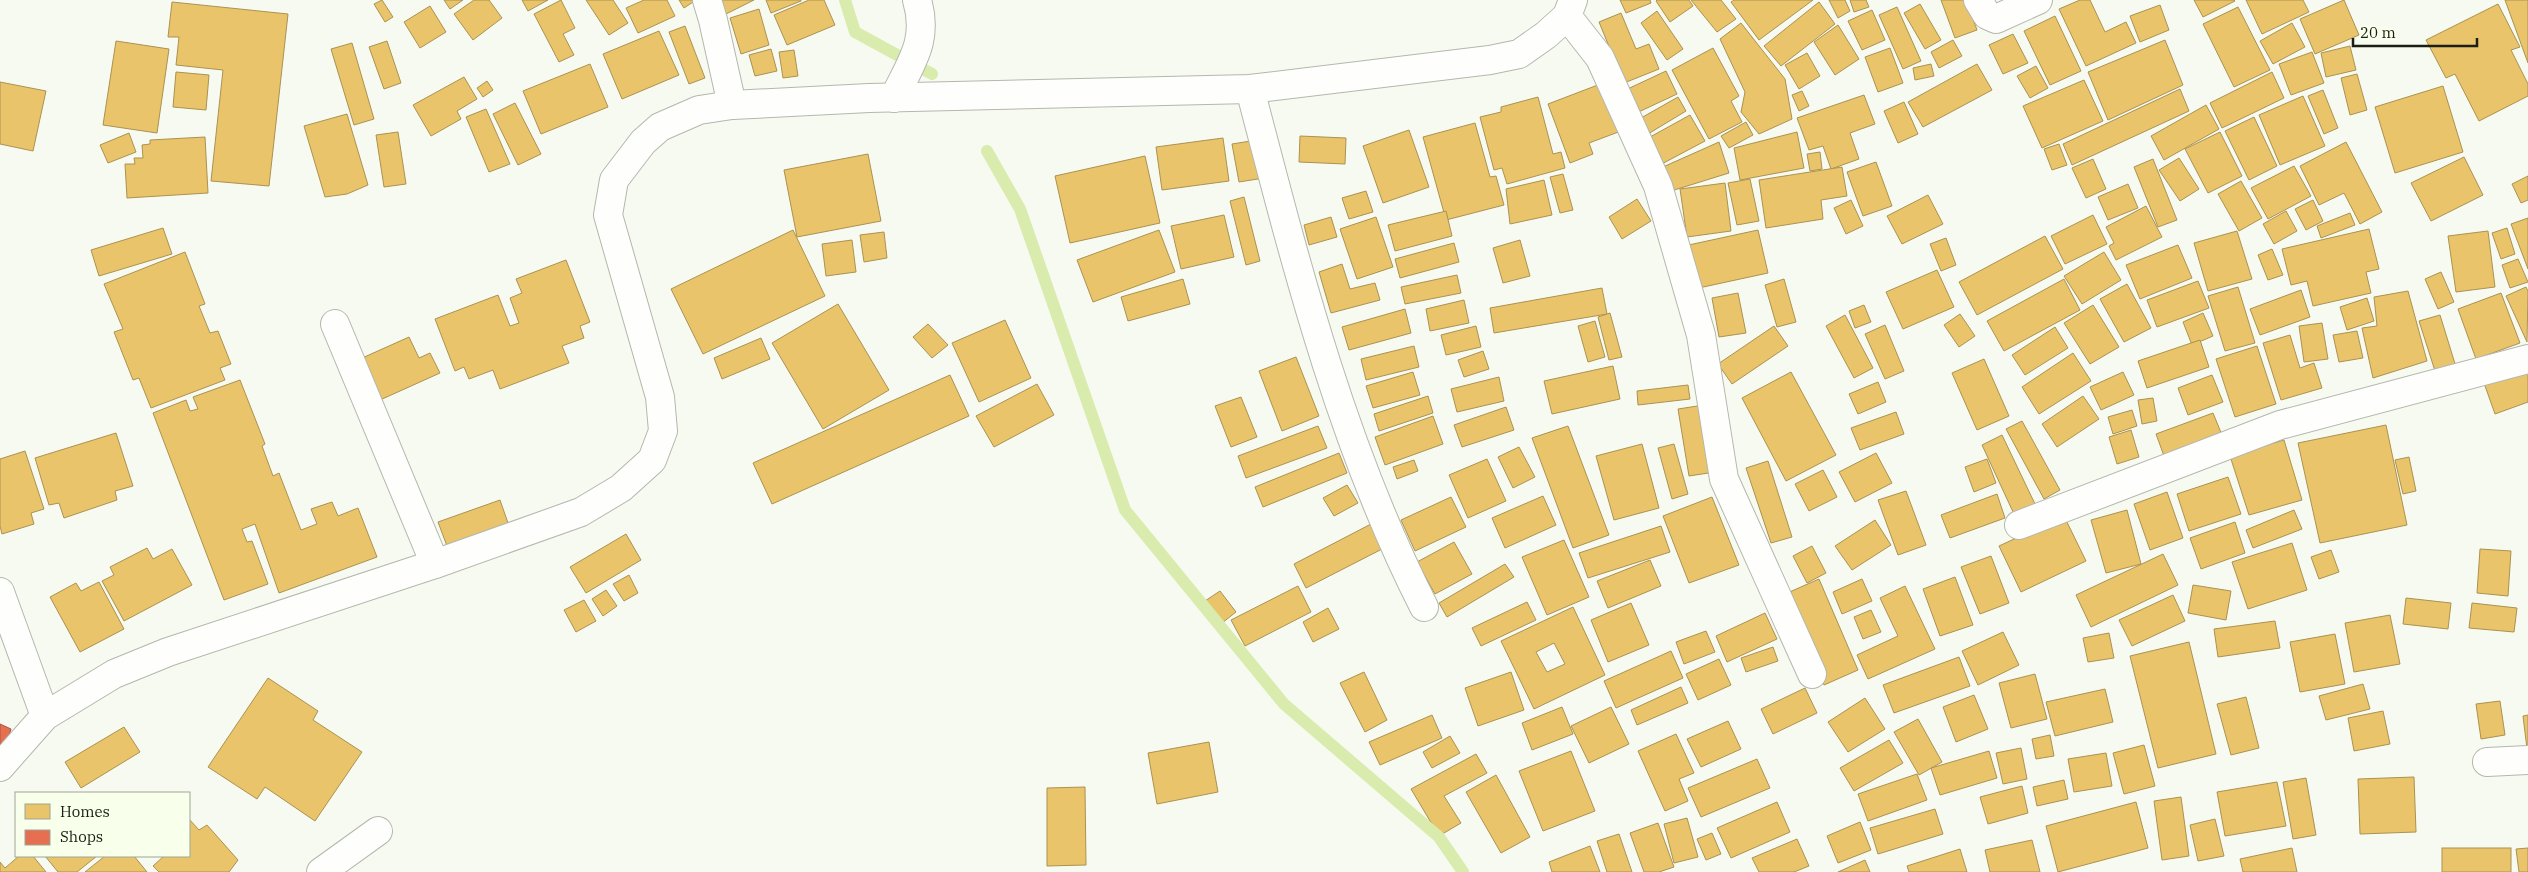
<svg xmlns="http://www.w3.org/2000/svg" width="2528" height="872" viewBox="0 0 2528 872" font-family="'IBM Plex Serif',serif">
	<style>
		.homes { fill: #e9c46a; stroke: #ab9250; fill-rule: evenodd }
		.shops { fill: #e76f51; stroke: #aa573e }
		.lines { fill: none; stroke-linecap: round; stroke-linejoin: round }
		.stream { stroke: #d9ebad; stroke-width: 12 }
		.minor-casing { stroke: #b4b7ad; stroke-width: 30 }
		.minor { stroke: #fefefd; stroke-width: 28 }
	</style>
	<rect width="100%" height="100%" fill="#f7faf0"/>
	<g class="homes">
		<polygon points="382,0 393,17 385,22 374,4"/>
		<polygon points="444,0 463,0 450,9"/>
		<polygon points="474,0 489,0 502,18 473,40 454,14"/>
		<polygon points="522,0 548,0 528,11"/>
		<polygon points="561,0 575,28 563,34 574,55 559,62 534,14"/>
		<polygon points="586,0 613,0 628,23 609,35"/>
		<polygon points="644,0 667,0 675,16 638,33 626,8"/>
		<polygon points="679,0 696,0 684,8"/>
		<polygon points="718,0 754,0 726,14"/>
		<polygon points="766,0 801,0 801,1 771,13"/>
		<polygon points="809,0 824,0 835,25 787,45 774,15"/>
		<polygon points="1620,0 1650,0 1651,3 1626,13"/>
		<polygon points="1657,0 1689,0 1693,6 1670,22 1656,1"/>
		<polygon points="1691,0 1721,0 1736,19 1717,32"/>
		<polygon points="1734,0 1813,0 1759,40 1731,2"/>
		<polygon points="1829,0 1845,0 1850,11 1838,18"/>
		<polygon points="1850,0 1866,0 1869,7 1854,12"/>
		<polygon points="1941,0 1966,0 1977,30 1955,38"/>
		<polygon points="2080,0 2090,0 2105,32 2126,22 2136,43 2086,66 2059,9"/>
		<polygon points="2194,0 2234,0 2235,1 2203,17"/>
		<polygon points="2246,0 2303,0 2309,12 2262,34"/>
		<polygon points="2344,0 2359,35 2315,54 2300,19"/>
		<polygon points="2505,0 2528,0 2528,63"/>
		<polygon points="172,2 288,14 269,186 211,181 223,70 176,65 179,37 168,37"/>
		<polygon points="1819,2 1835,24 1781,66 1764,46"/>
		<polygon points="1920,4 1941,40 1925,49 1904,13"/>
		<polygon points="2498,4 2520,47 2511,50 2528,84 2528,96 2479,121 2455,74 2446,78 2426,40"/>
		<polygon points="2160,5 2169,30 2140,42 2130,16"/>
		<polygon points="430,6 446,32 420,48 404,22"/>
		<polygon points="1897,7 1921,61 1903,69 1879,15"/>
		<polygon points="2238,7 2270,70 2234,87 2203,24"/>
		<polygon points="759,9 769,45 741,54 730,18"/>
		<polygon points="1872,10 1885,40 1862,50 1848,21"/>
		<polygon points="1657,11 1683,49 1667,60 1641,23"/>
		<polygon points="1621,13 1636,49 1649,44 1659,69 1624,83 1599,22"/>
		<polygon points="2055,16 2081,71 2050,85 2024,31"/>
		<polygon points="1741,23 1785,79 1792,119 1759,134 1741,112 1745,92 1720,39"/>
		<polygon points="2292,23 2305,47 2273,64 2260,41"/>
		<polygon points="1838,25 1859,59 1835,75 1814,42"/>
		<polygon points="685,26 705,78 689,84 669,32"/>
		<polygon points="659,31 679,75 622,99 603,54"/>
		<polygon points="2013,34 2028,63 2003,74 1989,45"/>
		<polygon points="1953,40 1962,56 1939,68 1931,52"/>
		<polygon points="2165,40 2183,85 2108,120 2088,72"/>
		<polygon points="116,41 169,49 157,133 103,125"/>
		<polygon points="387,41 401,83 384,89 369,47"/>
		<polygon points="352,43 374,119 354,125 331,49"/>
		<polygon points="2350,46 2356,70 2326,77 2321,53"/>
		<polygon points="1713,48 1739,96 1731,101 1742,122 1709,139 1672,70"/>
		<polygon points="1890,48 1903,83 1878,92 1865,57"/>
		<polygon points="771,49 777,71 755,76 749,55"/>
		<polygon points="794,50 798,76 783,78 779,52"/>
		<polygon points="2312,52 2324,83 2291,95 2279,64"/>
		<polygon points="1807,53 1820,76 1799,89 1785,65"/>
		<polygon points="590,64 608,107 541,134 523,91"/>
		<polygon points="1931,64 1934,76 1915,80 1913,68"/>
		<polygon points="1977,64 1992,90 1923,127 1908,102"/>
		<polygon points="2036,66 2048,88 2030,98 2017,76"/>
		<polygon points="1666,71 1677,94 1630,116 1619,93"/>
		<polygon points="176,72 209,75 206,110 173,107"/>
		<polygon points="2272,72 2284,98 2222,128 2210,103"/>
		<polygon points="2357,74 2367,110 2350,115 2341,78"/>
		<polygon points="464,77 477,99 457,111 461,119 431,136 413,105"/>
		<polygon points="2084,80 2103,121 2042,148 2023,106"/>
		<polygon points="487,81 493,90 483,97 477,88"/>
		<polygon points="0,82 46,91 33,151 0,144"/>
		<polygon points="1603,83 1621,131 1589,143 1593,154 1570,163 1548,104"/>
		<polygon points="2443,86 2463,152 2395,173 2375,107"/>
		<polygon points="2180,89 2189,111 2072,165 2063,144"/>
		<polygon points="2323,90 2338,128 2324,134 2308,96"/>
		<polygon points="1802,91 1809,106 1799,111 1792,95"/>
		<polygon points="1864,95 1875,124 1850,133 1859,159 1831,169 1823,146 1809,150 1797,118"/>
		<polygon points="2303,96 2325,146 2280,165 2259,115"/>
		<polygon points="1538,97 1553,154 1561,152 1565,168 1507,184 1502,168 1494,170 1480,117 1501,112 1501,107"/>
		<polygon points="1678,97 1686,111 1643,137 1634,122"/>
		<polygon points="1904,102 1918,134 1898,143 1884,111"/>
		<polygon points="515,103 541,154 518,165 493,114"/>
		<polygon points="2206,105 2219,129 2164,160 2151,136"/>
		<polygon points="486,109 510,164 489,172 466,117"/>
		<polygon points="347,114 368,185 347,194 325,197 304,126"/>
		<polygon points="1690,115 1705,141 1656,167 1641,142"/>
		<polygon points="2254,117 2277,166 2249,180 2225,131"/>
		<polygon points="1746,122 1753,135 1729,148 1721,136"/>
		<polygon points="1475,123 1490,177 1496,176 1504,205 1446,220 1423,137"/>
		<polygon points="1409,130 1429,187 1383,203 1363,146"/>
		<polygon points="398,132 406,184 384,187 376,135"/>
		<polygon points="1797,132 1804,168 1740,180 1734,148"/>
		<polygon points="2220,132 2242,176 2208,193 2185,149"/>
		<polygon points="129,133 136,152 108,163 100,145"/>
		<polygon points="1300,136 1346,138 1345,164 1299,162"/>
		<polygon points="205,137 208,193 127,198 125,164 135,164 134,158 143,158 142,145 150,144 150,140"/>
		<polygon points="1223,138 1229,181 1162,190 1156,147"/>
		<polygon points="1257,140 1264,178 1239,182 1232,144"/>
		<polygon points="1719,142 1729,173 1671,191 1663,167"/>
		<polygon points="2346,142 2382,212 2360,224 2344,193 2319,205 2300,166"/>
		<polygon points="2059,144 2067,165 2052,170 2044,149"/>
		<polygon points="1820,152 1822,169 1810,171 1807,154"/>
		<polygon points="868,154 881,221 797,237 784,170"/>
		<polygon points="1145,156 1160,223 1070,243 1055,176"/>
		<polygon points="2464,157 2483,195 2431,221 2411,183"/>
		<polygon points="2179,158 2199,189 2180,201 2159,170"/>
		<polygon points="2093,159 2106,189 2086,198 2072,168"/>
		<polygon points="2153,159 2177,220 2158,227 2134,167"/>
		<polygon points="1876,162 1892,206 1863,216 1847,172"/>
		<polygon points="2294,166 2311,196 2268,219 2251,188"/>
		<polygon points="1842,167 1847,196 1821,200 1823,219 1766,228 1759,180"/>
		<polygon points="1563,174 1573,210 1560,213 1550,177"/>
		<polygon points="2528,176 2528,200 2521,203 2512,184"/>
		<polygon points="1750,179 1759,221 1737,225 1728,183"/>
		<polygon points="1544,180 1552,215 1510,224 1506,189"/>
		<polygon points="2241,181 2262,218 2239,231 2218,194"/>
		<polygon points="1725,183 1731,231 1687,237 1680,189"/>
		<polygon points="2128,184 2138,208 2108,220 2098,197"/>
		<polygon points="1366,191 1373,212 1349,219 1342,198"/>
		<polygon points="1928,195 1943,224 1902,244 1887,216"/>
		<polygon points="1244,197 1260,261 1246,265 1230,201"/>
		<polygon points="1637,199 1651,221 1622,239 1609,217"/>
		<polygon points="1851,200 1863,226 1846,234 1834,208"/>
		<polygon points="2313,200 2323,221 2306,230 2295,209"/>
		<polygon points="2146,206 2162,237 2116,260 2109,246 2114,243 2106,227"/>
		<polygon points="1446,211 1452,236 1395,251 1388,225"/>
		<polygon points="2286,211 2297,231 2274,244 2263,224"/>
		<polygon points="2350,213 2355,225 2321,238 2317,226"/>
		<polygon points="1224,215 1234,257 1181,269 1171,226"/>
		<polygon points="2093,215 2107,244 2065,264 2051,236"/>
		<polygon points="1331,217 1337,237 1309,245 1304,225"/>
		<polygon points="1376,217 1393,267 1357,279 1340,229"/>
		<polygon points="2528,218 2528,269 2511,224"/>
		<polygon points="163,228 172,254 99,276 91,250"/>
		<polygon points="2507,228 2515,254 2501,259 2492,233"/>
		<polygon points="2369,229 2379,269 2366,272 2371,293 2313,306 2307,281 2291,285 2282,249"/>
		<polygon points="793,230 825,296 703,354 671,289"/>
		<polygon points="1159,230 1175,272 1093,302 1077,260"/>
		<polygon points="1758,230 1768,273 1694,289 1684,246"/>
		<polygon points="2237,231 2252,279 2208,291 2194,243"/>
		<polygon points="2488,231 2495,287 2456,292 2448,236"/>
		<polygon points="884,232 887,258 864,262 860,235"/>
		<polygon points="2045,236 2063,269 1977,315 1959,282"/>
		<polygon points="1946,238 1956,265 1941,271 1930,244"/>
		<polygon points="852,240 856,272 826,276 822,244"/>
		<polygon points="1520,240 1530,276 1503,283 1493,248"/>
		<polygon points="1454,243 1459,262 1400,278 1395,259"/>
		<polygon points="2178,245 2192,278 2140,299 2126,265"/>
		<polygon points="2272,249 2283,275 2268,280 2258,255"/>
		<polygon points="185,252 205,304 199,306 210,333 218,331 231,364 220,368 225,380 151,408 139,378 133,380 114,332 123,329 104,284"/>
		<polygon points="2104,252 2121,280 2082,304 2064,276"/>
		<polygon points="2518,259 2528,282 2510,288 2502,265"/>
		<polygon points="566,260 590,322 580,326 584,338 562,346 569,363 500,389 493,370 469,379 464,367 455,371 435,319 498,295 510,326 519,323 510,298 522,293 516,279"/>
		<polygon points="1342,264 1350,289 1375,283 1380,300 1331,313 1319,272"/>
		<polygon points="1937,270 1954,307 1903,329 1886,292"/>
		<polygon points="2441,272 2454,302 2438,309 2425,279"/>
		<polygon points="1457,275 1461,293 1405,304 1401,287"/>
		<polygon points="1183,279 1190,304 1128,321 1121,297"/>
		<polygon points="1784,279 1796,322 1777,327 1765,285"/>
		<polygon points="2064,279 2080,310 2004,351 1987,321"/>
		<polygon points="2198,281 2209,308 2157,327 2147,300"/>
		<polygon points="2127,284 2151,328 2124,342 2100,299"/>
		<polygon points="2238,287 2255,343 2225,351 2208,296"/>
		<polygon points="2526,287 2528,291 2527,342 2506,296"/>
		<polygon points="1602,288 1607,314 1494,333 1490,308"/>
		<polygon points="2301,290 2310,317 2260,335 2250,309"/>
		<polygon points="2408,291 2427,361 2373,378 2362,328 2377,326 2374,297"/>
		<polygon points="1738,293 1746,333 1719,337 1712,298"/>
		<polygon points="2501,293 2520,343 2476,359 2458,309"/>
		<polygon points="2367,298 2374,321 2347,330 2340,307"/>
		<polygon points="1464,300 1469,323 1430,331 1426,309"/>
		<polygon points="838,304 889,390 823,429 772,343"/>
		<polygon points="1864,305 1871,322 1855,328 1849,311"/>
		<polygon points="2093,305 2119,347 2090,364 2064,323"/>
		<polygon points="1405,309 1411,333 1349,350 1342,327"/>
		<polygon points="1610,313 1622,357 1609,360 1598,317"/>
		<polygon points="2203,313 2213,336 2192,345 2183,322"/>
		<polygon points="1960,314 1975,336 1959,347 1944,325"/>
		<polygon points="1845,315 1873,368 1854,378 1826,326"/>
		<polygon points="2440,315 2456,367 2436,374 2419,321"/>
		<polygon points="1005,320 1031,378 979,402 952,343"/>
		<polygon points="1595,321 1605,357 1588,362 1578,326"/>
		<polygon points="2322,323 2328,359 2304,362 2299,326"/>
		<polygon points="928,324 948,345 932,358 913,337"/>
		<polygon points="1885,325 1904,371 1885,379 1865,334"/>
		<polygon points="1476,326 1481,347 1446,355 1441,335"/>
		<polygon points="1774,326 1788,346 1732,384 1718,364"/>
		<polygon points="2055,327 2068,348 2025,375 2012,355"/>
		<polygon points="2357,331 2363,358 2339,362 2333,335"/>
		<polygon points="2290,335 2300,368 2314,363 2322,388 2281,400 2263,343"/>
		<polygon points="409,337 419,358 430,353 440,373 380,400 360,359"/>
		<polygon points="761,338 770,359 722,379 714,358"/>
		<polygon points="2200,340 2209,367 2147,388 2138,361"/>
		<polygon points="1414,346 1419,367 1366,380 1361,359"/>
		<polygon points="2257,346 2276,404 2235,417 2216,359"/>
		<polygon points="1483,351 1489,369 1464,377 1458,360"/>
		<polygon points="2073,353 2091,381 2039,414 2022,387"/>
		<polygon points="1296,357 1319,416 1282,431 1259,371"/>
		<polygon points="1984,359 2009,416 1977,430 1952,373"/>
		<polygon points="1613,366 1620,399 1552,414 1544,381"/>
		<polygon points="2528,369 2528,402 2495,414 2484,383"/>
		<polygon points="1413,372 1420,395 1373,408 1366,386"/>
		<polygon points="1791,372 1836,455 1786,481 1742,398"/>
		<polygon points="2123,372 2134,395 2101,410 2090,387"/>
		<polygon points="950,375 969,416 772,504 753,463"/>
		<polygon points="2212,375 2223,402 2188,415 2178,388"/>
		<polygon points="1499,377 1504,401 1457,412 1451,389"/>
		<polygon points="240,380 265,444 262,446 273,476 279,473 301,530 317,524 311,509 332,502 338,516 358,508 377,557 279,593 255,524 242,529 247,542 252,541 268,584 224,600 153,413 186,400 190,411 198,409 193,397"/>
		<polygon points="1878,382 1886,402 1858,414 1849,394"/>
		<polygon points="1037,384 1054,415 994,447 976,416"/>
		<polygon points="1688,385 1690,399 1638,405 1637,391"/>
		<polygon points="1428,396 1433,413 1379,431 1374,414"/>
		<polygon points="2083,396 2099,419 2057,447 2042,424"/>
		<polygon points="1241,397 1257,437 1231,447 1215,406"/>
		<polygon points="2153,398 2157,421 2142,424 2138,400"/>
		<polygon points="1704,405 1715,472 1689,476 1678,409"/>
		<polygon points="1506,407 1514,430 1462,447 1454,425"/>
		<polygon points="2132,410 2137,426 2113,434 2108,417"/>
		<polygon points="1896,412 1904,434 1860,450 1851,428"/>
		<polygon points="2213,413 2222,435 2164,456 2156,434"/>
		<polygon points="1433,416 1443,444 1385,465 1375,437"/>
		<polygon points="2022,421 2060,490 2044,499 2006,429"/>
		<polygon points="2386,425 2407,525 2320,543 2298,443"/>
		<polygon points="1318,426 1327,448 1246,478 1238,456"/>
		<polygon points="1568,426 1609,535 1573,548 1532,438"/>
		<polygon points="2131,430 2139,457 2117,464 2109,437"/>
		<polygon points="116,433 133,486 115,491 117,500 64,518 59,503 49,505 35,458"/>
		<polygon points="2002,435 2035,504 2014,514 1982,445"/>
		<polygon points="2284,440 2302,500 2249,515 2230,456"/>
		<polygon points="1642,444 1659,508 1614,520 1596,456"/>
		<polygon points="1674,444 1688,494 1672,499 1658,448"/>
		<polygon points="1519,447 1535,477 1513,488 1498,457"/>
		<polygon points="25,451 44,509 31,513 34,524 2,534 0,526 0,459"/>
		<polygon points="1339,453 1347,473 1263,507 1255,487"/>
		<polygon points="1876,453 1892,483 1855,502 1839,472"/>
		<polygon points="2409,457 2416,491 2403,494 2395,460"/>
		<polygon points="1487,459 1506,501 1468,518 1449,475"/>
		<polygon points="1987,459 1996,483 1974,492 1965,467"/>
		<polygon points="1414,460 1418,471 1397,479 1393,467"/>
		<polygon points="1768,461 1792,537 1771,543 1746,468"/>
		<polygon points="1823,470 1837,497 1809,511 1795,484"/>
		<polygon points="2228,477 2241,514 2189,531 2177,494"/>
		<polygon points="1347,485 1358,503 1334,516 1323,498"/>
		<polygon points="1906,491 1926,545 1898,555 1878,500"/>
		<polygon points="2167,492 2183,538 2150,550 2134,504"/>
		<polygon points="1997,494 2005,518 1950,538 1941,515"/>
		<polygon points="1543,496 1556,525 1505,548 1492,518"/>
		<polygon points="1451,497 1466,527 1415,551 1401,520"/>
		<polygon points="1712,497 1739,565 1689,583 1663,516"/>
		<polygon points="500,500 508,523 447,546 438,522"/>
		<polygon points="2127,510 2141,564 2106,573 2091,520"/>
		<polygon points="2294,510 2302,529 2253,548 2246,530"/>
		<polygon points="2064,516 2086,561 2021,592 1999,546"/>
		<polygon points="1875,520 1891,545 1852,570 1835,546"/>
		<polygon points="2235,522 2245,553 2201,569 2190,538"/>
		<polygon points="1371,524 1384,548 1306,588 1294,564"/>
		<polygon points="1661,526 1670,552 1588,578 1579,553"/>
		<polygon points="626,534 641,560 586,593 570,567"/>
		<polygon points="1564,540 1589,597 1547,615 1522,557"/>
		<polygon points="1454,542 1472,574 1435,594 1417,562"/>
		<polygon points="2292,543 2307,590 2248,609 2232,562"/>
		<polygon points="1812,546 1826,573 1807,583 1793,556"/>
		<polygon points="147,548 153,559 172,549 192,585 124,621 102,581 114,575 110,567"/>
		<polygon points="2480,549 2511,551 2508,596 2477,593"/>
		<polygon points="2331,550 2339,572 2319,579 2311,557"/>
		<polygon points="2163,554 2178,585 2091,627 2076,595"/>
		<polygon points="1991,556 2009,603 1980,614 1961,567"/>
		<polygon points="1650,560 1661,586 1608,608 1597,581"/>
		<polygon points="1505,564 1514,577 1447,617 1439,603"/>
		<polygon points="629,575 638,593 624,601 613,584"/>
		<polygon points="1955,577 1973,625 1940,636 1923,589"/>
		<polygon points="1819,579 1858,670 1824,685 1785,594"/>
		<polygon points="1862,579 1872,601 1842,614 1833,592"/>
		<polygon points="99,582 124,629 80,652 50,597 76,583 81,591"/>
		<polygon points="2193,585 2231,591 2226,620 2188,613"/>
		<polygon points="1298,586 1311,612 1245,646 1231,620"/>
		<polygon points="1905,586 1935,649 1868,679 1857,655 1898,636 1880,598"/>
		<polygon points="606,590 617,606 603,616 592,599"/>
		<polygon points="1220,591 1236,612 1222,623 1205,601"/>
		<polygon points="2173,595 2185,621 2132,646 2119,620"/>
		<polygon points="2406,598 2451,603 2448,629 2403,624"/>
		<polygon points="584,600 596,621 576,632 564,610"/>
		<polygon points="1527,602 1536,620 1481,646 1472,628"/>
		<polygon points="1631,603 1649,645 1608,662 1591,620"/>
		<polygon points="2472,603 2517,608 2514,632 2469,628"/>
		<path d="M1573 607 1605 675 1534 709 1501 641ZM1554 643 1565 664 1547 672 1536 652Z"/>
		<polygon points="1328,608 1339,629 1313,642 1303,622"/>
		<polygon points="1871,610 1881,632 1863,639 1854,617"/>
		<polygon points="1765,613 1777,639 1727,662 1716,636"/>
		<polygon points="2390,615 2400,664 2354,672 2345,623"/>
		<polygon points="2275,621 2280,648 2218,657 2214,629"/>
		<polygon points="1706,631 1715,652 1684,664 1676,642"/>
		<polygon points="2003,632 2019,665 1978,685 1962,651"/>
		<polygon points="2109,633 2114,658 2088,662 2083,638"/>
		<polygon points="2335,634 2345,684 2300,692 2290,642"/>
		<polygon points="2189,642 2216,754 2158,768 2130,656"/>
		<polygon points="1773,647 1778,661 1746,672 1741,658"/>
		<polygon points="1671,651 1683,678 1616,708 1604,681"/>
		<polygon points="1959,657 1970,686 1894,713 1883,685"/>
		<polygon points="1719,659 1731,685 1698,700 1686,674"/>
		<polygon points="1364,672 1387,720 1365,732 1340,683"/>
		<polygon points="1511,672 1524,710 1478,726 1465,688"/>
		<polygon points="2035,674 2047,719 2011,728 1999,683"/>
		<polygon points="268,678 318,711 313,720 362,752 315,821 265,787 257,799 208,767"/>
		<polygon points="2363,684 2370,709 2326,720 2319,696"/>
		<polygon points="1681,687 1688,703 1637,725 1631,710"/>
		<polygon points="1805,688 1817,713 1773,734 1761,709"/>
		<polygon points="2105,689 2113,722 2055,736 2046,702"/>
		<polygon points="1974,695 1988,729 1956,742 1943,707"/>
		<polygon points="2246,697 2259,748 2231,755 2217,704"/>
		<polygon points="1865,698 1885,729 1848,752 1828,722"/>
		<polygon points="2500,701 2505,735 2481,739 2476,704"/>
		<polygon points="1562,707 1573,734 1532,750 1522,723"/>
		<polygon points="1611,707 1629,744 1589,763 1571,726"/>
		<polygon points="2383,711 2390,744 2354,751 2348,718"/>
		<polygon points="1432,715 1442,738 1380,765 1369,742"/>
		<polygon points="2528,715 2528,757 2523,716"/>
		<polygon points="1918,719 1942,762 1919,775 1894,732"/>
		<polygon points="1728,721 1741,749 1701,767 1687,739"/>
		<polygon points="124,727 140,752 81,788 65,762"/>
		<polygon points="1676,734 1694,773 1679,779 1688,801 1665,811 1638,751"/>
		<polygon points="2050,735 2054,756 2036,759 2032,739"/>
		<polygon points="1450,736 1460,753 1432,768 1423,752"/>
		<polygon points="1889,740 1903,763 1854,791 1840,768"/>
		<polygon points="1209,742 1218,792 1157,804 1148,753"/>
		<polygon points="2144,745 2155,786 2124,794 2113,753"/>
		<polygon points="2021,748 2027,779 2003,784 1996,753"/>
		<polygon points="1571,751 1595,811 1543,831 1519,771"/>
		<polygon points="1989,751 1997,778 1940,795 1931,768"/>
		<polygon points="2106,753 2112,786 2074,792 2068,759"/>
		<polygon points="1476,754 1487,773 1444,796 1461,823 1439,836 1411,789"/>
		<polygon points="1757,759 1770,788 1701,817 1688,788"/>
		<polygon points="1917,774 1927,800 1868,821 1858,794"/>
		<polygon points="1496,775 1530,837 1501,853 1466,792"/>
		<polygon points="2414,777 2416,832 2360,834 2358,779"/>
		<polygon points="2306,778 2316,835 2293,839 2283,782"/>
		<polygon points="2064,780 2068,799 2037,806 2033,787"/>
		<polygon points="2277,782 2286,826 2225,836 2217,792"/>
		<polygon points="2022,786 2028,813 1988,824 1980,797"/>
		<polygon points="1085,787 1086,865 1047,866 1047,788"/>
		<polygon points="2181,797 2189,856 2162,860 2154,801"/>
		<polygon points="1777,802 1790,832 1731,858 1717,828"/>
		<polygon points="2136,802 2148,848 2058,872 2046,826"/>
		<polygon points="1935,809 1943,834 1878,854 1870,828"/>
		<polygon points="1687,818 1698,857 1674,863 1664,824"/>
		<polygon points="189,819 199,830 207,825 238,860 229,872 159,872 153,866 164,856 189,856"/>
		<polygon points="2215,819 2224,856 2198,861 2190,825"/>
		<polygon points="1860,822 1871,850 1838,863 1827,836"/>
		<polygon points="1658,823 1674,867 1659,872 1644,872 1630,833"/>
		<polygon points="1712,833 1721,854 1706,860 1697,839"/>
		<polygon points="1619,834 1632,872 1607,872 1597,841"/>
		<polygon points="1797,839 1809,866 1794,872 1759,872 1752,858"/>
		<polygon points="2032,840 2040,872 1990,872 1985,850"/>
		<polygon points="1590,846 1600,872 1552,872 1549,862"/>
		<polygon points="2292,848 2297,872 2243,872 2240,859"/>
		<rect x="2442" y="848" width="69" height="24"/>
		<polygon points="2528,848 2528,872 2519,872 2516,849"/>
		<polygon points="1960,849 1967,872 1909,872 1907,866"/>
		<polygon points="19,856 33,856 46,872 0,872 0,862 5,868"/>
		<polygon points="45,856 97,856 77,872 58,872"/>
		<polygon points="105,856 134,856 147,872 85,872"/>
		<polygon points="1865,860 1870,872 1838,872"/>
	</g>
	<polygon class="shops" points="0,724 11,729 6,746 0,753"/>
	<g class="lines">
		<g class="stream">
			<polyline points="845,0 855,32 932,74"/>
			<polyline points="987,151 1020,209 1125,510 1284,704 1439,837 1463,872"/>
		</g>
		<g class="minor-casing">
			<g id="minor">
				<polyline points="707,0 713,20 732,105"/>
				<polyline points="1978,0 1987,15 1996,19 2038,0"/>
				<polyline points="1567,16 1600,58 1658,186 1701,335 1724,479 1812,674"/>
				<path d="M1250 89C1296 265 1341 444 1424 607"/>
				<path d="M894 98C911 62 929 41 917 0"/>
				<polyline points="335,324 435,564"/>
				<polyline points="2019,525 2280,425 2528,359"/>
				<polyline points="0,592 45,716"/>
				<polyline points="2487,762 2528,760"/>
				<polyline points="0,767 45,716 114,674 168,652 435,564 581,512 621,488 652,460 663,431 660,397 608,215 614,180 643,142 660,127 699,110 732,105 869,98 1250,89 1490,60 1519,54 1546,35 1567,16 1573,0"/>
				<polyline points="321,872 378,831"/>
			</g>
		</g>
		<use href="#minor" class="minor"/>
	</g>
	<rect x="15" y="792" width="175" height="65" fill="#f8ffeb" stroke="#a0a595"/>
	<rect x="25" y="804" width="25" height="15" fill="#e9c46a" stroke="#a0a595"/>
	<text x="60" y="817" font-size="15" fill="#1b1f13">Homes</text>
	<rect x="25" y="830" width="25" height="15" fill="#e76f51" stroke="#a0a595"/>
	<text x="60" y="842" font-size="15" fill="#1b1f13">Shops</text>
	<path d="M2353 38v8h124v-8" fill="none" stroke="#1b1f13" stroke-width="2.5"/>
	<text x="2360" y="38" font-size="15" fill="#1b1f13" stroke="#f8ffeb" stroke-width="4" paint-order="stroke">20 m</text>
</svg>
